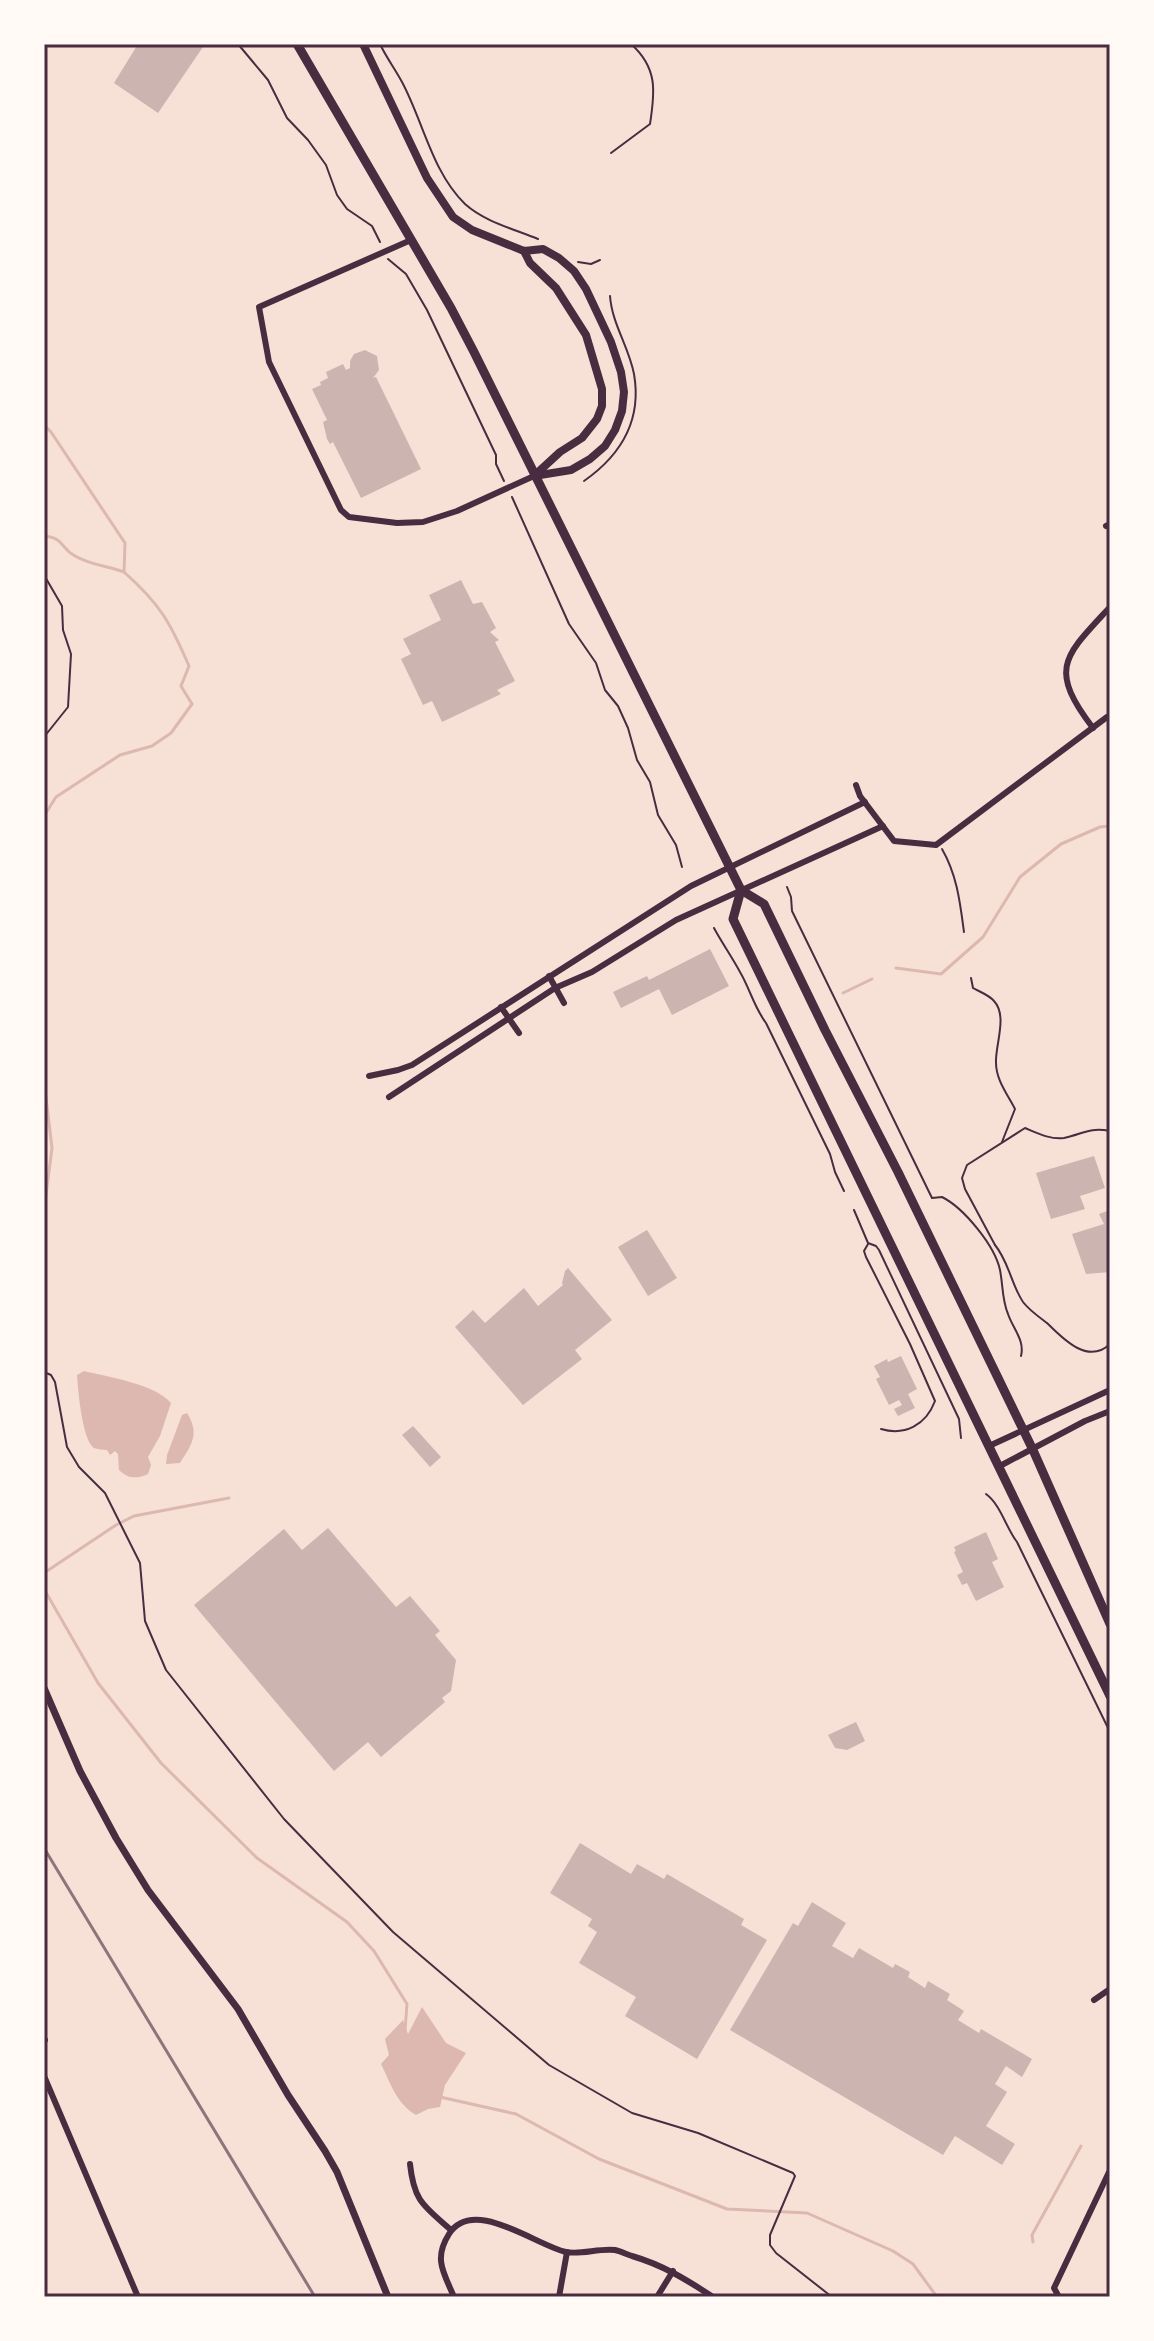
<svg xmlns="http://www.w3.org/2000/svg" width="1154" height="2341" viewBox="0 0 1154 2341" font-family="Raleway,sans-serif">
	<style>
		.water { fill: #dcb8b0 }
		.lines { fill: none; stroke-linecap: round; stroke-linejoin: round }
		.stream { stroke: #dcb8b0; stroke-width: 3 }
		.building { fill: #ccb4b1 }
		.path { stroke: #4a2c40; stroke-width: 2 }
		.minor { stroke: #4a2c40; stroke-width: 6 }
		.tertiary { stroke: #4a2c40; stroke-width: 7 }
		.secondary { stroke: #4a2c40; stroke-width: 8 }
		.primary { stroke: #4a2c40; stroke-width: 9 }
		.rail { stroke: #8f747c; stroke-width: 3 }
		.neatline { fill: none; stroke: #4a2c40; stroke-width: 3 }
	</style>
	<rect width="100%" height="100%" fill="#f7e1d7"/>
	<g class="water">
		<path d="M84 1371C108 1377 155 1384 171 1403L160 1436 148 1457 151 1465 148 1474C137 1479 128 1479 119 1470L118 1454 115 1451 110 1455 107 1450C104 1450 96 1449 94 1448 82 1440 78 1389 77 1375Z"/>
		<path d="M187 1413C200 1434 192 1444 180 1463L166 1464 167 1455 182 1415Z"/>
		<path d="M422 2007 446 2043 466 2053 445 2085 440 2107 428 2109 416 2115C396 2103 391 2084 381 2064L389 2055 385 2039 403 2020 408 2034Z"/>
	</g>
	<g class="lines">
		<g class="stream">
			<path d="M44 425 51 432 125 543 124 572C160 604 170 622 189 666L181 686 192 704 171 733 152 746 120 755 56 797 44 816"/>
			<path d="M44 536C65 538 60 548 75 556 90 565 108 566 124 572"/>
			<polyline points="896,968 941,974 983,937 1020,877 1061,844 1100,827 1110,826"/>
			<polyline points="843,993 872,979"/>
			<polyline points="44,1081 52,1148 44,1210"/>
			<polyline points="44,1573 116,1525 134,1516 229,1498"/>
			<polyline points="44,1589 98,1683 161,1763 257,1858 347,1922 374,1951 407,2004 405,2030"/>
			<polyline points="440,2097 516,2114 599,2159 727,2209 807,2213 893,2251 913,2264 937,2297"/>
			<polyline points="1033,2242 1032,2235 1081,2146"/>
		</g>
	</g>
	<g class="building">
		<polygon points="138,44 205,44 158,113 114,83"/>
		<polygon points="365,350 377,356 379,370 373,378 376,377 421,469 361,498 333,442 330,444 327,439 323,422 327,420 312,389 321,385 320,382 328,378 326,372 343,364 346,370 350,368 350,361 354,354"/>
		<polygon points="461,580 473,604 482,602 496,628 490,632 499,640 495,642 515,681 497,690 501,694 442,722 432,701 423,705 401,659 411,654 403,639 441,620 429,595"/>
		<polygon points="710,949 729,986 672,1015 659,989 621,1008 613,992 647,976 649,980"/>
		<polygon points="1094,1156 1105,1188 1080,1196 1085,1209 1051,1219 1036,1173"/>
		<polygon points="1110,1210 1110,1272 1086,1274 1072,1234 1104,1224 1099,1214"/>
		<polygon points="647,1230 677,1278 648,1296 618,1247"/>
		<polygon points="568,1268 612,1320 575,1350 582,1359 523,1405 455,1327 473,1310 485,1323 524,1288 538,1306 563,1285 562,1283 565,1271"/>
		<polygon points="901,1356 917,1389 908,1394 915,1408 898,1416 894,1409 902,1405 899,1400 889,1405 876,1379 880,1377 874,1366 887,1359 888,1362"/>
		<polygon points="413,1426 441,1457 430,1467 402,1435"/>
		<polygon points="328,1528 396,1607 410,1596 440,1631 435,1635 456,1660 451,1691 442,1698 445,1702 381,1757 368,1742 334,1771 194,1605 284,1529 302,1550"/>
		<polygon points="986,1532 998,1559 992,1562 1004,1587 976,1601 967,1583 962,1585 957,1575 963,1572 954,1552 956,1551 954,1547"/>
		<polygon points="856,1722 865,1741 847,1750 835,1748 828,1735"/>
		<polygon points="580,1843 631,1874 637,1864 664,1879 667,1874 744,1919 741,1925 767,1940 697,2059 625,2016 636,1997 579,1963 597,1932 588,1926 592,1919 550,1893"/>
		<polygon points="812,1902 846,1923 832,1946 853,1958 859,1948 893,1968 895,1964 910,1972 908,1977 925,1988 928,1981 950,1994 947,2000 964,2011 958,2020 979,2033 981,2029 1032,2059 1022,2077 1006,2066 995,2084 1007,2092 986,2126 1015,2144 1002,2165 955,2136 943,2155 730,2030 793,1923 798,1926"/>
	</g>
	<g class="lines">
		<g class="path">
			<polyline points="238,44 268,80 287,118 308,140 326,165 337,195 347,209 372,226 380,242"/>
			<path d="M380 44C386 57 395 69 402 82 423 121 432 172 465 204 485 222 514 229 538 239"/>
			<path d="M611 153 650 124C655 92 658 68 631 44"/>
			<polyline points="388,259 406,274 427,310 496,455 496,464 504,481"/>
			<polyline points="578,262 591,264 600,260"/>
			<path d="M584 481C621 455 642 420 634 374 629 347 612 324 610 296"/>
			<polyline points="512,497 569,624 596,663 605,690 618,706 628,728 637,760 650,782 658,815 676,845 682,867"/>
			<polyline points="44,575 62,606 63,630 71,654 68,707 44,737"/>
			<path d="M942 849C957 875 960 902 964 932"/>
			<path d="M787 887 791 897 792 911 932 1198 942 1197C964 1208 995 1246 1000 1270 1003 1285 1002 1300 1008 1314 1013 1329 1025 1340 1021 1356"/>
			<path d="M714 928C722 943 732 957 740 972 750 989 754 1007 766 1023L830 1154 835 1172 844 1191"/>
			<path d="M971 978 973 988C980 992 989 995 994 1001 1008 1016 995 1045 996 1063 996 1080 1008 1095 1015 1109L1002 1142"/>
			<polyline points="854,1210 868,1243 876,1246 879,1250 959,1419 961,1438"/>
			<path d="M868 1244 864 1251 866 1257 910 1344 935 1401C926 1425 905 1436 881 1429"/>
			<path d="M995 1245 965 1189 962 1178 967 1165 1025 1128C1037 1133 1051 1140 1064 1138 1083 1134 1089 1127 1110 1131"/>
			<path d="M995 1245C1009 1262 1011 1284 1023 1302 1029 1310 1039 1317 1047 1323 1063 1339 1088 1365 1110 1344"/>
			<polyline points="44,1372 51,1375 55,1382 67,1447 79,1467 105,1493 140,1563 145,1621 166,1670 284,1819 393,1932 549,2065 632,2113 698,2133 793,2173 795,2176 770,2235 770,2245 776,2253 832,2297"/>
			<path d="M986 1494C1001 1505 1006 1528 1017 1542L1110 1732"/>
		</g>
		<g class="minor">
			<polyline points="411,240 259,307 269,362 341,510 349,517 397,523 423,522 457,511 534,476"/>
			<polyline points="1106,526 1110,524"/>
			<path d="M1093 728C1047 668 1065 656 1110 607"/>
			<polyline points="856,785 860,796 894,841 936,845 1107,717"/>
			<polyline points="549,976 564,1003"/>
			<polyline points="501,1007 519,1033"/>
			<polyline points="369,1076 398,1070 412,1065 691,886 865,802"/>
			<polyline points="389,1097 555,988 592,972 676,920 883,826"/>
			<polyline points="989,1446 1110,1390"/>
			<polyline points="998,1467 1085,1421 1110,1411"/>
			<polyline points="1094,2000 1110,1989"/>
			<polyline points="44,2040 45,2040"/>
			<polyline points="44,2076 138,2297"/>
			<path d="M410 2164C414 2202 424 2206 451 2230"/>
			<path d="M454 2297C444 2273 433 2259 449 2234 473 2196 535 2245 566 2252 581 2255 599 2248 615 2250 620 2251 626 2254 632 2256 663 2265 687 2280 713 2297"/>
			<polyline points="559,2297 567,2252"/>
			<polyline points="657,2297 673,2271"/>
			<polyline points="1059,2297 1054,2288 1110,2170"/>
		</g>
		<polyline class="tertiary" points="44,1688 80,1771 116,1838 148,1890 238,2009 288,2095 325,2151 337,2172 388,2297"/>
		<g class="secondary">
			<polyline points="363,44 427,178 453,217 472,230 524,251 543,249 559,258 574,271 586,289 611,342 621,372 624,392 622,411 615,430 605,446 590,459 571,470 534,476"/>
			<polyline points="524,251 530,263 556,288 586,335 602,389 602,406 597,419 582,438 560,452 535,475"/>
		</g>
		<g class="primary">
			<polyline points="297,44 451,308 474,352 741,890 764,904 825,1030 898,1172 1033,1450 1110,1624"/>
			<polyline points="741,890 733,919 1110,1696"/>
		</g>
		<polyline class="rail" points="44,1848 315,2297"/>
	</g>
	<rect width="1154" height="2341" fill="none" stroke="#fffaf5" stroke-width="92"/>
	<rect x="46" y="46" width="1062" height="2249" class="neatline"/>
</svg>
